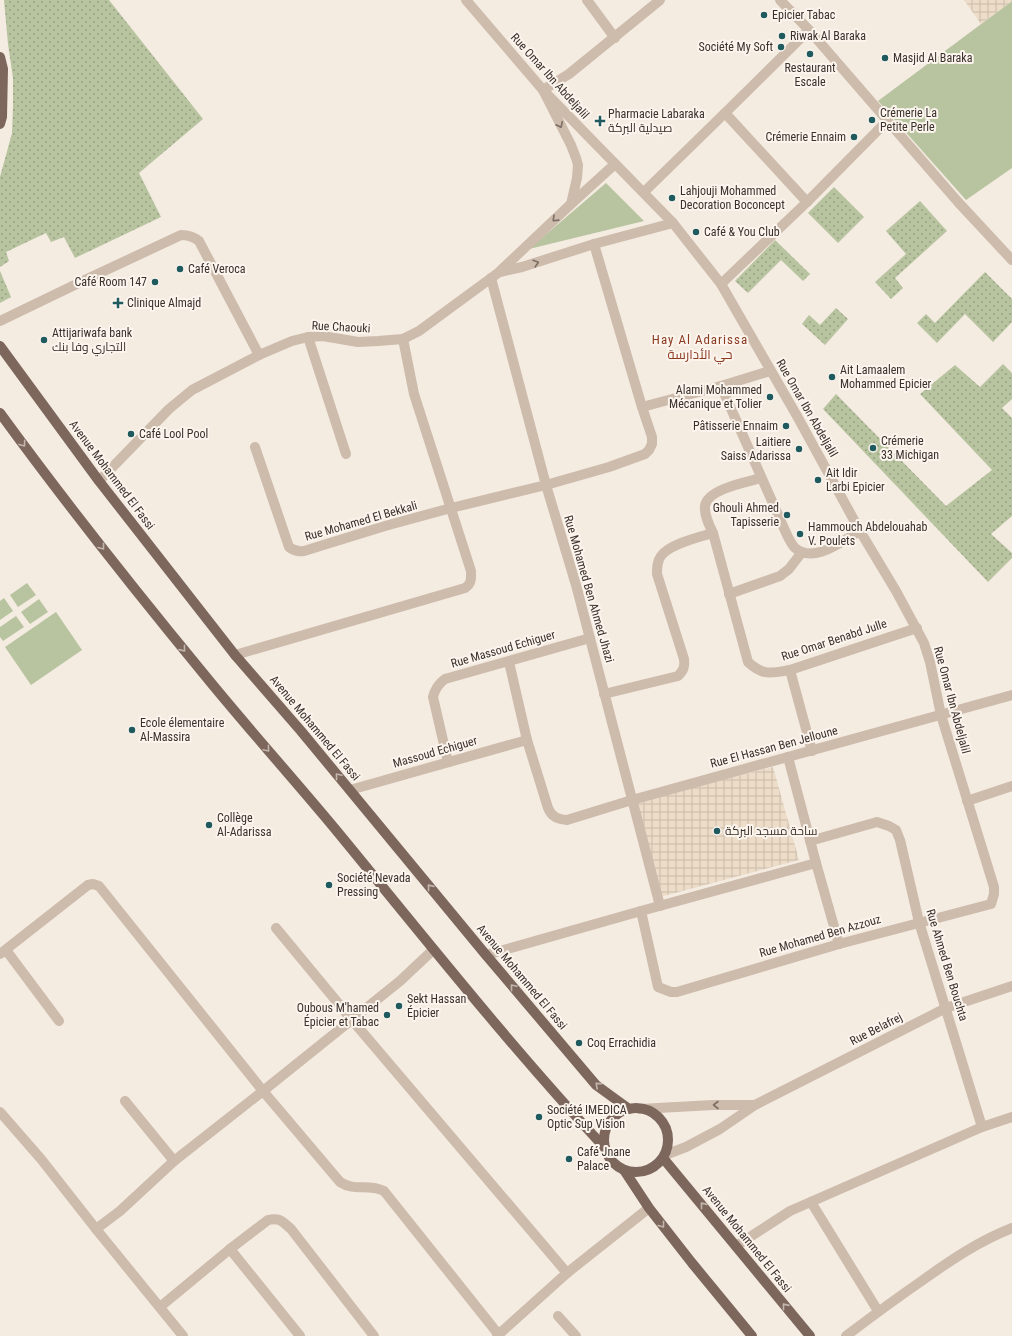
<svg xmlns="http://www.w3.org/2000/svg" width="1012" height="1336" viewBox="0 0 1012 1336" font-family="'Roboto Condensed',Cairo,sans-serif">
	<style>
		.grass { fill: #b8c4a0 }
		.park { fill: url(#park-dots) }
		.plaza { fill: url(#plaza-grid) }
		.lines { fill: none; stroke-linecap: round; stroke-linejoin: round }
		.minor { stroke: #cdbbac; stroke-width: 10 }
		.major { stroke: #7d675c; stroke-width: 10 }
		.oneway { stroke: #7d6f65 }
		.oneway2 { stroke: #c2b5ac }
		.poi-dot { fill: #1f5a5e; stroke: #fbf5ee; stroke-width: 1.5 }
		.labels { text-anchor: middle; stroke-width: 4; stroke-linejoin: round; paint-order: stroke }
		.poi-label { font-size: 12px; fill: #3b302b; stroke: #fbf5ee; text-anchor: start }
		.street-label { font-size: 12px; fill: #3b302b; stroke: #fbf5ee }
		.neighbourhood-label { font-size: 13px; letter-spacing: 1px; fill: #8c3b22; stroke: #fbf5ee }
	</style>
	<defs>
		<pattern id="park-dots" width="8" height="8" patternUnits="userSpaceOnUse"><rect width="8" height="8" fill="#b8c4a0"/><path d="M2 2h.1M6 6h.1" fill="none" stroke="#97a083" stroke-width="1.8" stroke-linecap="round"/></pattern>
		<pattern id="plaza-grid" width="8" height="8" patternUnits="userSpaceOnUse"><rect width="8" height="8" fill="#ecdcc8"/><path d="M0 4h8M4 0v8" fill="none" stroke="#cbbdac"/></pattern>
	</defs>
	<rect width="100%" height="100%" fill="#f4ebe1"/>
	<g class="grass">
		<polygon points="1012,1 1012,168 966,200 878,101"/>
		<polygon points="606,183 644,221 529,249"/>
		<polygon points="27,583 36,595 18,607 10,595"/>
		<polygon points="4,598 13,611 0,620 0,601"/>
		<polygon points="39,599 48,612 30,624 21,612"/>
		<polygon points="56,612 82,650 31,685 5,647"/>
		<polygon points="16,616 24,627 3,641 0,637 0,627"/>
	</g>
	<g class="park">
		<polygon points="4,0 109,0 203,119 139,173 161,217 75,258 64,237 51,242 46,233 6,252 9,261 0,267 0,177 12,133 13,108 13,78 8,44"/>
		<polygon points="834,187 864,217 838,243 808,213"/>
		<polygon points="920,201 947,231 895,278 903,288 891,299 875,282 906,254 886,231"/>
		<polygon points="775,240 810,274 803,281 781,260 748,293 735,281"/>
		<polygon points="0,271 11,297 0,303"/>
		<polygon points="985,272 1012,299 1012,322 993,342 965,314 937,343 917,323 926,314 935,323"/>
		<polygon points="836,308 848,319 825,345 802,324 809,315 820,325"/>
		<polygon points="1003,364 1012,373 1012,399 1002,408 1012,418 1012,516 991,534 1012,553 1012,558 988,582 823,409 836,394 946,506 992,470 920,394 955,365 980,387"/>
	</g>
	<g class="plaza">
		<polygon points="964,0 1012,0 1012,1 981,24"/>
		<polygon points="773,767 799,860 660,897 635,802"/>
	</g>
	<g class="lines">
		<g class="minor">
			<polyline points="466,0 543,90 673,223 721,284 797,416 860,531 896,591 924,643 930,662 941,715 994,887 994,894 991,904 839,944 677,992 671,992 658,987 641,911"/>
			<polyline points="587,0 615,38"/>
			<polyline points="780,0 809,30 958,202 1012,260"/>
			<polyline points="725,113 807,202"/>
			<polyline points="644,192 725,113 809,30"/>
			<polyline points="571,204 577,178 578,165 576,158 571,145 543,90 569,74 660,0"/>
			<polyline points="500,272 522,267 594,244 673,223"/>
			<polyline points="491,278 546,485 576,585 660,906"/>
			<polyline points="721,284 807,202 887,121"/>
			<path d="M0 321 87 279 181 235C189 235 194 237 199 241L259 355"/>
			<polyline points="308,337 346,454"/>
			<path d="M721 386 787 535C789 539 792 545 795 548 814 564 842 541 860 531"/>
			<polyline points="642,407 721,386 770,371"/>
			<path d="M255 447 289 547C294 551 298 552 304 551L385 526 451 508 546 485 609 467 645 454 649 450 652 444V437L642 407 594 244"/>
			<path d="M761 478C747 482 707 489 705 506 704 515 709 525 713 533L748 662C763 676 771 673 790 670L917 628"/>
			<polyline points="99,481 169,409 192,390 259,355 292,341 308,337 323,336 358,342 378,341 403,339 419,331 498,273 571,204 615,164"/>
			<polyline points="729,594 780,576 789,569 802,552"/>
			<path d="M235 655 465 588C472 583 471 579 471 571L414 394 403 339"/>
			<path d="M509 662 527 740 548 808C552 817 557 819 567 820L632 800 1012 695"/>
			<polyline points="790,670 812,751"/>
			<path d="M604 694 678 676C684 670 685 666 684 659L657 574C657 568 657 561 661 556 669 544 699 537 713 533"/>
			<polyline points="788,757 816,863 839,944"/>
			<path d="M448 762 433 697C435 689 438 684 445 679L590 638"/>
			<polyline points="350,790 527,740"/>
			<polyline points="967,801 1012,786"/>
			<polyline points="810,841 877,822 889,826 896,830 900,840 919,922 982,1127"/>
			<polyline points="276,928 352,1020 567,1273"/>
			<polyline points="6,950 59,1021"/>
			<path d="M0 954 88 885 93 884 99 886 263 1091 340 1182C355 1192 368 1183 384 1191L499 1335"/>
			<polyline points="486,955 641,911 816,863"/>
			<polyline points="125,1101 174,1161"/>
			<polyline points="640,1109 713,1105 755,1105"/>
			<polyline points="0,1112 41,1159 96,1229 183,1336"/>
			<polyline points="665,1155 686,1147 720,1129 755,1105 946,1008 1012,986"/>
			<polyline points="811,1202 878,1311"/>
			<polyline points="96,1229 120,1211 174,1161 263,1091 400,981 433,950"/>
			<polyline points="736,1246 790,1211 982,1127 1012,1117"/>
			<polyline points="230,1249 300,1336"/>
			<path d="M160 1307 230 1249 268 1220C280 1217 283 1222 291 1229L374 1336"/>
			<polyline points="558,1316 576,1336"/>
			<polyline points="497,1336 567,1273 649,1208"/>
			<path d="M846 1336C871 1317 897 1298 923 1280 951 1260 979 1241 1012 1228"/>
		</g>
		<g class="major">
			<polyline points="0,57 3,69 2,117 0,124"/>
			<polyline points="0,346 99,481 235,655 301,731 486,955 596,1085 629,1109"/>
			<path d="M0 413C65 502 133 588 203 673 246 726 292 777 336 830 424 937 510 1046 605 1148"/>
			<circle cx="636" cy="1140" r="32"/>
			<polyline points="663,1158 810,1336"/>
			<polyline points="624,1170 649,1208 692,1263 752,1336"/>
		</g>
	</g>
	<defs><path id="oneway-chevron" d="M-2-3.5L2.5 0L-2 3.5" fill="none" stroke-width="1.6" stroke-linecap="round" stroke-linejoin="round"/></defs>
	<g class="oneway">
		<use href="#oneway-chevron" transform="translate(560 125) rotate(64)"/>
		<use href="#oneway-chevron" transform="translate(555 219) rotate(136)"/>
		<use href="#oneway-chevron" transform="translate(536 263) rotate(-17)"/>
		<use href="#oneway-chevron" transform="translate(716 1105) rotate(180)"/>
	</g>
	<g class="oneway2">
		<use href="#oneway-chevron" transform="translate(23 444) rotate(54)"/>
		<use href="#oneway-chevron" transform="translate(102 547) rotate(52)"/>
		<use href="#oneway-chevron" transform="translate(183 649) rotate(51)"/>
		<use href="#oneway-chevron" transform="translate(267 749) rotate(50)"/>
		<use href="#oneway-chevron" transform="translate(338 776) rotate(-130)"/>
		<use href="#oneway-chevron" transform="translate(430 887) rotate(-129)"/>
		<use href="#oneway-chevron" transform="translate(513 987) rotate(-130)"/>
		<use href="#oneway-chevron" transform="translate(598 1085) rotate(-138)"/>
		<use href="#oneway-chevron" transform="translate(703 1205) rotate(-129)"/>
		<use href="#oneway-chevron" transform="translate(662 1225) rotate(52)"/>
		<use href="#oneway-chevron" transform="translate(785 1306) rotate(-129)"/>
	</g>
	<g class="poi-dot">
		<circle cx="764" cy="15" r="4"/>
		<circle cx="782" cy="36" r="4"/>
		<circle cx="781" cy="47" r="4"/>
		<circle cx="810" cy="54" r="4"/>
		<circle cx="885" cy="58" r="4"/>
		<circle cx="872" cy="120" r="4"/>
		<path d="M598 115h4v4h4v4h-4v4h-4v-4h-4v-4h4z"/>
		<circle cx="854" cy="137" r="4"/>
		<circle cx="672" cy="198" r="4"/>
		<circle cx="696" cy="232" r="4"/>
		<circle cx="180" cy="269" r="4"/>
		<circle cx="155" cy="282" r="4"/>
		<path d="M116 297h4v4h4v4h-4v4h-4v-4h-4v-4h4z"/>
		<circle cx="44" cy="340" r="4"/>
		<circle cx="832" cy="377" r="4"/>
		<circle cx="770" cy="397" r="4"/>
		<circle cx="786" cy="426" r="4"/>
		<circle cx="131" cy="434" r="4"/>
		<circle cx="873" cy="448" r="4"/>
		<circle cx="799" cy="449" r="4"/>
		<circle cx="818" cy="480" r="4"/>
		<circle cx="787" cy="515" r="4"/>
		<circle cx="800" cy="534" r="4"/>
		<circle cx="132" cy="730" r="4"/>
		<circle cx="209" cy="825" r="4"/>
		<circle cx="717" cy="831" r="4"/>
		<circle cx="329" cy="885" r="4"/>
		<circle cx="399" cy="1006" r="4"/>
		<circle cx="387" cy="1015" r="4"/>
		<circle cx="579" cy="1043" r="4"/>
		<circle cx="539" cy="1117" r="4"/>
		<circle cx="569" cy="1159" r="4"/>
	</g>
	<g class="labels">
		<g class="poi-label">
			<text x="772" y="19">Epicier Tabac</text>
			<text x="790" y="40">Riwak Al Baraka</text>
			<text x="773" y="51" text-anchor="end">Société My Soft</text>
			<text x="893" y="62">Masjid Al Baraka</text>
			<text x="810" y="72" text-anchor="middle">Restaurant<tspan x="810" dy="14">Escale</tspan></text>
			<text x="880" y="117">Crémerie La<tspan x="880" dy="14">Petite Perle</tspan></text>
			<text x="608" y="118">Pharmacie Labaraka<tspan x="608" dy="14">صيدلية البركة</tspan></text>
			<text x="846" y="141" text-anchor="end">Crémerie Ennaim</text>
			<text x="680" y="195">Lahjouji Mohammed<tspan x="680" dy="14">Decoration Boconcept</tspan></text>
			<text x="704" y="236">Café &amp; You Club</text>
			<text x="188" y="273">Café Veroca</text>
			<text x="147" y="286" text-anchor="end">Café Room 147</text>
			<text x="127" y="307">Clinique Almajd</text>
			<text x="52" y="337">Attijariwafa bank<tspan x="52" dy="14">التجاري وفا بنك</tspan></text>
			<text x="840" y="374">Ait Lamaalem<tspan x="840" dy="14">Mohammed Epicier</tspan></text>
			<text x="762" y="394" text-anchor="end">Alami Mohammed<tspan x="762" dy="14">Mécanique et Tolier</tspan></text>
			<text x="778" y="430" text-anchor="end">Pâtisserie Ennaim</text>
			<text x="139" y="438">Café Lool Pool</text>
			<text x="881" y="445">Crémerie<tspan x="881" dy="14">33 Michigan</tspan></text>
			<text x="791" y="446" text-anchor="end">Laitiere<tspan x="791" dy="14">Saiss Adarissa</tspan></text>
			<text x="826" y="477">Ait Idir<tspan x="826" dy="14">Larbi Epicier</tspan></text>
			<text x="779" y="512" text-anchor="end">Ghouli Ahmed<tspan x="779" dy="14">Tapisserie</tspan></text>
			<text x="808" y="531">Hammouch Abdelouahab<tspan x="808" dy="14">V. Poulets</tspan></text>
			<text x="140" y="727">Ecole élementaire<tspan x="140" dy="14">Al-Massira</tspan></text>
			<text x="217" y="822">Collège<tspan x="217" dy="14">Al-Adarissa</tspan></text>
			<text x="725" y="835">ساحة مسجد البركة</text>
			<text x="337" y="882">Société Nevada<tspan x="337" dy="14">Pressing</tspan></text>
			<text x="407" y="1003">Sekt Hassan<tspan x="407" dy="14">Épicier</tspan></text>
			<text x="379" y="1012" text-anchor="end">Oubous M'hamed<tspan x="379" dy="14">Épicier et Tabac</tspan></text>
			<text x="587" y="1047">Coq Errachidia</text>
			<text x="547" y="1114">Société IMEDICA<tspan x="547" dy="14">Optic Sup Vision</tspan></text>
			<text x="577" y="1156">Café Jnane<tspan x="577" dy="14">Palace</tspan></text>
		</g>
		<g class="street-label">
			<text transform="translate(550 76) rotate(48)" y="4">Rue Omar Ibn Abdeljalil</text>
			<text transform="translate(341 327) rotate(3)" y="4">Rue Chaouki</text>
			<text transform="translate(807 408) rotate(60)" y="4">Rue Omar Ibn Abdeljalil</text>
			<text transform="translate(112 475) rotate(53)" y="4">Avenue Mohammed El Fassi</text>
			<text transform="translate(361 521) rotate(-16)" y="4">Rue Mohamed El Bekkali</text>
			<text transform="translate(589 589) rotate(74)" y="4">Rue Mohamed Ben Ahmed Jhazi</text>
			<text transform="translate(834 640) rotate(-18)" y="4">Rue Omar Benabd Julle</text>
			<text transform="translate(503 649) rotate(-16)" y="4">Rue Massoud Echiguer</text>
			<text transform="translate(952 700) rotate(75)" y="4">Rue Omar Ibn Abdeljalil</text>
			<text transform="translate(315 728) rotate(50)" y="4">Avenue Mohammed El Fassi</text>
			<text transform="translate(774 747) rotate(-15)" y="4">Rue El Hassan Ben Jelloune</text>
			<text transform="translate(435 752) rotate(-16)" y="4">Massoud Echiguer</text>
			<text transform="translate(820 936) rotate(-16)" y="4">Rue Mohamed Ben Azzouz</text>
			<text transform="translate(947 965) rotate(73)" y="4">Rue Ahmed Ben Bouchta</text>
			<text transform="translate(522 977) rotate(50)" y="4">Avenue Mohammed El Fassi</text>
			<text transform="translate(876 1029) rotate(-27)" y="4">Rue Belafrej</text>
			<text transform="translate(747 1239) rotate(51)" y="4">Avenue Mohammed El Fassi</text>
		</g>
		<g class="neighbourhood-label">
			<text x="700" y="344">Hay Al Adarissa<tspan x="700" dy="15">حي الأدارسة</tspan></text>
		</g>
	</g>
</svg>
